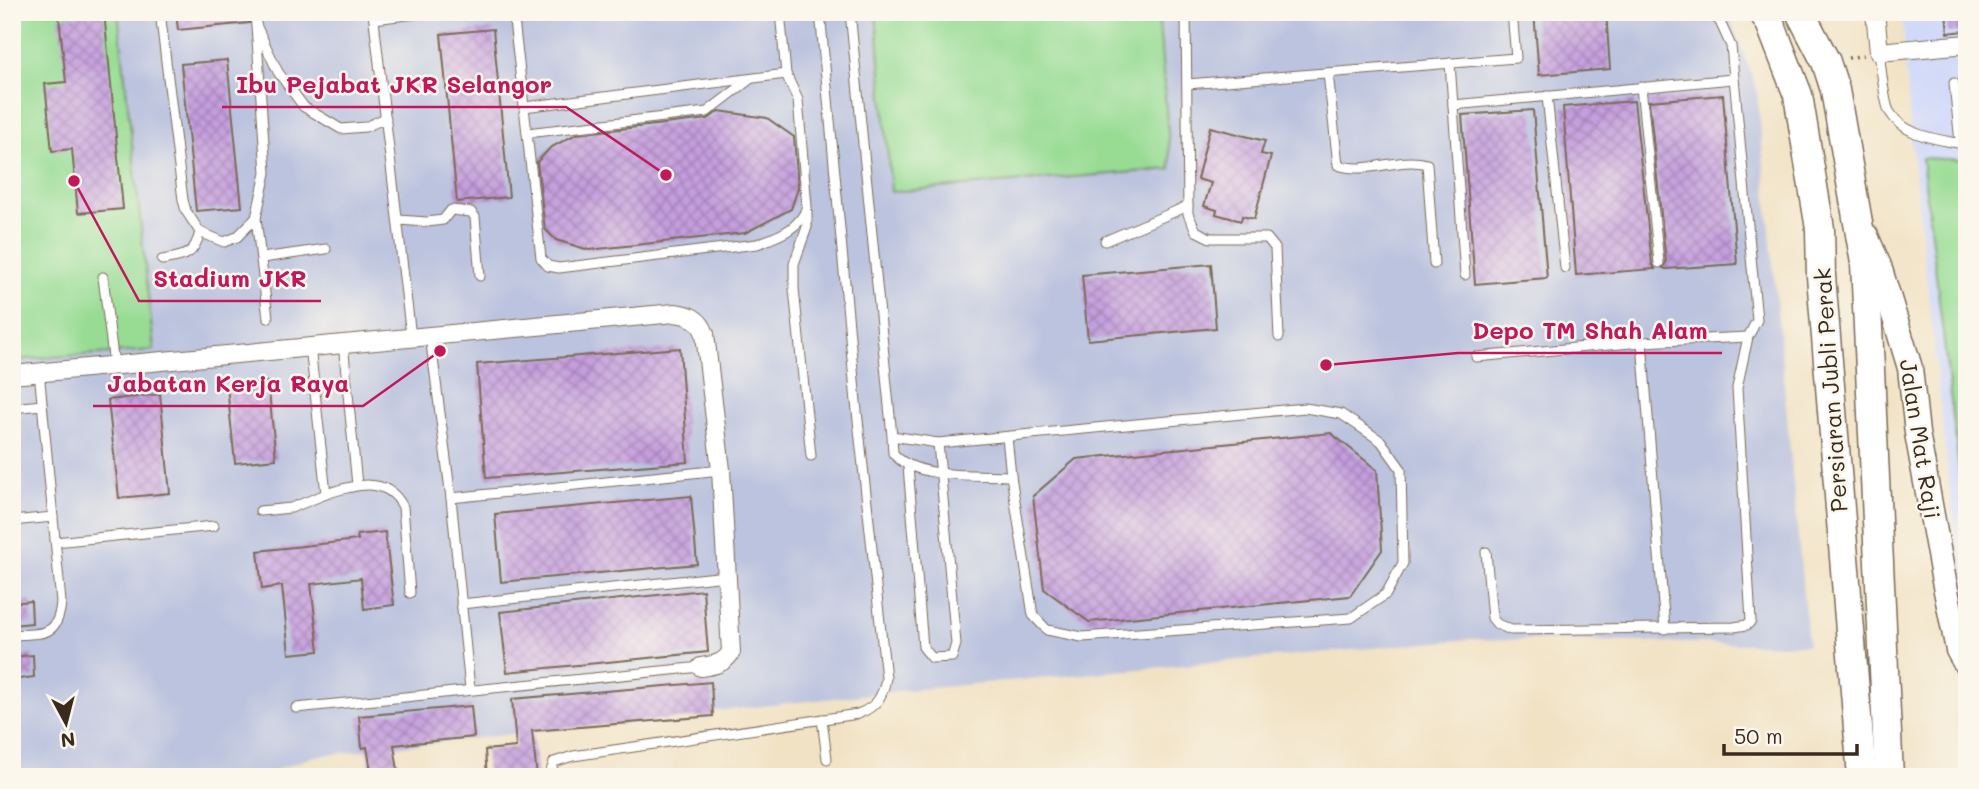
<svg xmlns="http://www.w3.org/2000/svg" width="1979" height="789" viewBox="0 0 1979 789" font-family="Mali,sans-serif">
	<style>
		.built { fill: #d1d9f9 }
		.industrial { fill: #bbc3de }
		.garden { fill: #98dc94; stroke: #6a8359; stroke-width: 2 }
		.lines { fill: none; stroke-linecap: round; stroke-linejoin: round }
		.stream { stroke: #63c5e1; stroke-width: 5 }
		.building { fill: url(#building-cross-hatch) }
		.lane-casing { stroke: #7b6a58; stroke-width: 11 }
		.street-casing { stroke: #7b6a58; stroke-width: 20 }
		.secondary-casing { stroke: #7b6a58; stroke-width: 27 }
		.primary-casing { stroke: #7b6a58; stroke-width: 31 }
		.path { stroke: #7b6a58; stroke-width: 3.5; stroke-dasharray: 2 5; stroke-linecap: butt }
		.lane { stroke: #fff; stroke-width: 9 }
		.street { stroke: #fff; stroke-width: 18 }
		.secondary { stroke: #fff; stroke-width: 24 }
		.primary { stroke: #fff; stroke-width: 28 }
		.labels { text-anchor: middle; stroke-width: 5; stroke-linejoin: round; paint-order: stroke }
		.street-label { font-size: 23px; fill: #3b2a1e; stroke: #fbf7ec }
		.leader { fill: none; stroke: #c2185b; stroke-width: 2.5 }
		.callout-dot { fill: #c2185b; stroke: #fbf7ec; stroke-width: 2.5 }
		.callout-label { font-size: 24px; text-anchor: middle; font-weight: bold; fill: #c2185b; stroke: #fbf7ec; stroke-width: 5; stroke-linejoin: round; paint-order: stroke }
	</style>
	<defs>
		<pattern id="building-cross-hatch" width="8" height="8" patternUnits="userSpaceOnUse" patternTransform="scale(1.75)"><rect width="8" height="8" fill="#c59ede"/><path d="M0 0l8 8M0 8l8-8" fill="none" stroke="#a181b3"/></pattern>
	</defs>
	<rect width="100%" height="100%" fill="#fbf7ec"/>
	<filter id="ink" filterUnits="userSpaceOnUse"><feTurbulence type="fractalNoise" baseFrequency=".0143" numOctaves="2"/><feDisplacementMap in="SourceGraphic" scale="14" xChannelSelector="R" yChannelSelector="G"/><feConvolveMatrix kernelMatrix="1 2 1 2 8 2 1 2 1" color-interpolation-filters="sRGB"/></filter>
	<filter id="wash" filterUnits="userSpaceOnUse"><feTurbulence type="fractalNoise" baseFrequency=".00686" numOctaves="4" result="noise"/><feDisplacementMap in="SourceGraphic" scale="28" xChannelSelector="R" yChannelSelector="G"/><feGaussianBlur stdDeviation="1.57" result="paint"/><feColorMatrix in="noise" values="0 0 0 0 0 0 0 0 0 0 0 0 0 0 0 0 0 1.4 0 .05"/><feComposite in="paint" operator="in"/></filter>
	<g filter="url(#wash)">
		<rect width="100%" height="100%" fill="#f1e2c4"/>
		<polygon class="built" points="1902,12 1967,12 1967,648 1911,137"/>
		<polygon class="industrial" points="12,12 1724,12 1731,20 1757,90 1808,645 1470,639 898,691 315,756 257,777 12,777"/>
		<g class="garden">
			<polygon points="12,12 118,12 154,350 12,360"/>
			<polygon points="876,12 1158,12 1171,169 891,192"/>
			<polygon points="1922,158 1967,160 1967,535"/>
		</g>
		<g class="lines">
			<polyline class="stream" points="690,777 762,768 775,777"/>
		</g>
		<g id="blocks">
			<g class="building">
				<polygon points="104,12 123,209 78,213 72,149 52,151 45,84 66,82 59,17"/>
				<polygon points="176,12 248,12 249,23 178,30"/>
				<polygon points="1534,12 1606,12 1610,69 1539,75"/>
				<polygon points="1946,12 1962,12 1964,31 1948,33"/>
				<polygon points="493,29 509,197 457,202 441,34"/>
				<polygon points="227,60 242,207 196,211 181,64"/>
				<polygon points="1723,95 1737,264 1666,269 1663,268 1666,262 1649,101"/>
				<polygon points="1634,101 1652,264 1655,269 1576,275 1563,107"/>
				<polygon points="1533,110 1547,278 1475,284 1462,115"/>
				<polygon points="719,111 767,118 794,137 798,188 791,209 745,233 589,250 556,240 545,229 537,162 550,148 576,134 708,119"/>
				<polygon points="1210,127 1265,141 1261,154 1271,156 1254,219 1242,216 1241,221 1216,214 1217,210 1204,206 1211,183 1197,179"/>
				<polygon points="1211,264 1216,328 1088,340 1082,275"/>
				<polygon points="680,348 688,462 486,478 477,364"/>
				<polygon points="268,382 276,459 235,463 227,386"/>
				<polygon points="160,394 170,493 119,498 108,400"/>
				<polygon points="1331,433 1377,470 1382,550 1350,596 1089,622 1044,589 1033,496 1076,459"/>
				<polygon points="691,496 697,564 501,582 495,514"/>
				<polygon points="385,532 394,605 364,609 361,578 311,584 319,651 289,654 282,586 262,589 258,551 358,540 357,535"/>
				<polygon points="703,590 708,652 507,672 500,612"/>
				<polygon points="31,601 32,623 12,625 12,603"/>
				<polygon points="33,655 34,677 12,680 12,657"/>
				<polygon points="711,682 713,716 532,731 537,777 487,777 485,750 516,747 512,699"/>
				<polygon points="471,706 474,737 394,745 399,777 372,777 367,747 362,748 359,716"/>
			</g>
		</g>
	</g>
	<g filter="url(#ink)">
		<use href="#blocks" fill-opacity="0" stroke="#7b6a58" stroke-width="2"/>
		<g class="lines">
			<g class="lane-casing">
				<g id="lane">
					<polyline points="160,12 183,200 186,211 200,232"/>
					<polyline points="255,12 256,25"/>
					<polyline points="373,12 411,337"/>
					<polyline points="513,12 524,107 786,74"/>
					<path d="M850 12 892 436 938 443 1305 408 1341 414 1381 441 1401 469 1403 563 1386 594 1351 618 1082 637 1047 630 1033 615 1011 476C978 474 914 480 893 453L892 436"/>
					<polyline points="1186,12 1188,214 1196,231 1210,238 1267,238 1275,248 1279,337"/>
					<polyline points="374,19 431,12"/>
					<path d="M1879 52C1881 66 1884 101 1889 111 1905 138 1940 139 1967 145"/>
					<polyline points="1450,63 1465,275"/>
					<path d="M1328 73 1338 165C1367 175 1398 156 1427 164L1434 264"/>
					<polyline points="1954,83 1960,143"/>
					<polyline points="1187,84 1516,58 1512,12"/>
					<polyline points="1641,87 1659,263"/>
					<polyline points="1547,96 1565,268"/>
					<polyline points="1453,105 1733,79"/>
					<path d="M524 107 541 258 548 266 559 268 757 244C778 236 799 230 807 207L798 100 786 74 780 12"/>
					<polyline points="527,133 707,112 749,80"/>
					<polyline points="807,212 807,227 794,264 794,289 811,456"/>
					<polyline points="398,220 427,222 443,220 451,210 471,212 475,217 480,276"/>
					<polyline points="1105,241 1188,206"/>
					<polyline points="262,258 326,249"/>
					<path d="M162 260C185 256 194 256 200 232L224 242 237 237 256 218"/>
					<polyline points="103,277 114,365"/>
					<polyline points="268,318 256,218 266,173 256,25 278,72 304,107 341,129 365,127 386,118"/>
					<polyline points="430,336 451,498 470,689"/>
					<polyline points="1642,342 1665,629"/>
					<polyline points="343,343 357,485"/>
					<path d="M310 346 326 494C354 485 387 475 403 507L410 593"/>
					<polyline points="1476,357 1642,342 1748,337"/>
					<polyline points="12,408 42,405"/>
					<polyline points="1007,437 1011,476"/>
					<polyline points="908,466 923,647 932,658 952,657 956,644 938,443"/>
					<polyline points="451,498 721,470"/>
					<polyline points="260,511 291,508 326,494"/>
					<polyline points="12,521 53,517"/>
					<polyline points="55,542 214,526"/>
					<polyline points="1486,552 1492,618 1497,624 1511,630 1734,627 1747,625 1751,621 1737,388 1748,337 1757,320 1731,46 1720,22 1712,12"/>
					<polyline points="461,604 727,576"/>
					<path d="M12 635C42 633 58 638 61 602L39 371"/>
					<polyline points="296,708 701,667"/>
					<polyline points="822,719 827,759"/>
					<path d="M549 777 554 762 573 756 858 714C876 707 883 697 886 678L856 402 820 12"/>
				</g>
			</g>
			<g class="street-casing">
				<g id="street">
					<polyline points="1875,12 1879,52 1967,44"/>
					<path d="M12 375 675 313C690 315 700 319 705 334L721 470 731 652C724 664 714 665 701 667"/>
				</g>
			</g>
			<g class="secondary-casing">
				<polyline id="secondary" points="1866,236 1879,266 1910,368 1917,433 1943,576 1958,650 1967,666"/>
			</g>
			<g class="primary-casing">
				<g id="primary">
					<polyline points="1763,12 1770,23 1798,95 1820,229 1821,276 1862,777"/>
					<polyline points="1800,12 1826,62 1835,90 1865,263 1889,777"/>
				</g>
			</g>
			<polyline class="path" points="1848,58 1865,55"/>
			<use href="#lane" class="lane"/>
			<use href="#street" class="street"/>
			<use href="#secondary" class="secondary"/>
			<use href="#primary" class="primary"/>
		</g>
	</g>
	<g class="labels">
		<g class="street-label">
			<text transform="translate(1831 390) rotate(-94)" y="8">Persiaran Jubli Perak</text>
			<text transform="translate(1920 439) rotate(81)" y="8">Jalan Mat Raji</text>
		</g>
	</g>
	<path class="leader" d="M666 175L566 107H222M74 181L139 301H321M1326 365L1458 353H1722M440 351L363 406H93"/>
	<g class="callout-dot">
		<circle cx="666" cy="175" r="7"/>
		<circle cx="74" cy="181" r="7"/>
		<circle cx="1326" cy="365" r="7"/>
		<circle cx="440" cy="351" r="7"/>
	</g>
	<g class="callout-label">
		<text x="394" y="93">Ibu Pejabat JKR Selangor</text>
		<text x="230" y="287">Stadium JKR</text>
		<text x="1590" y="339">Depo TM Shah Alam</text>
		<text x="228" y="392">Jabatan Kerja Raya</text>
	</g>
	<rect width="1979" height="789" fill="none" stroke="#fbf7ec" stroke-width="42"/>
	<g transform="translate(66 723) rotate(173)" stroke="#fbf7ec" stroke-width="5" paint-order="stroke">
	<path d="M0-5L12 26L0 18L-12 26Z" fill="#3b2a1e"/>
	<text y="-10" font-size="19" font-weight="bold" text-anchor="middle" fill="#3b2a1e">N</text>
	</g>
	<path d="M1724 744v10h133v-10" fill="none" stroke="#3b2a1e" stroke-width="3.5"/>
	<text x="1734" y="744" font-size="21" fill="#3b2a1e" stroke="#fbf7ec" stroke-width="5" paint-order="stroke">50 m</text>
</svg>
